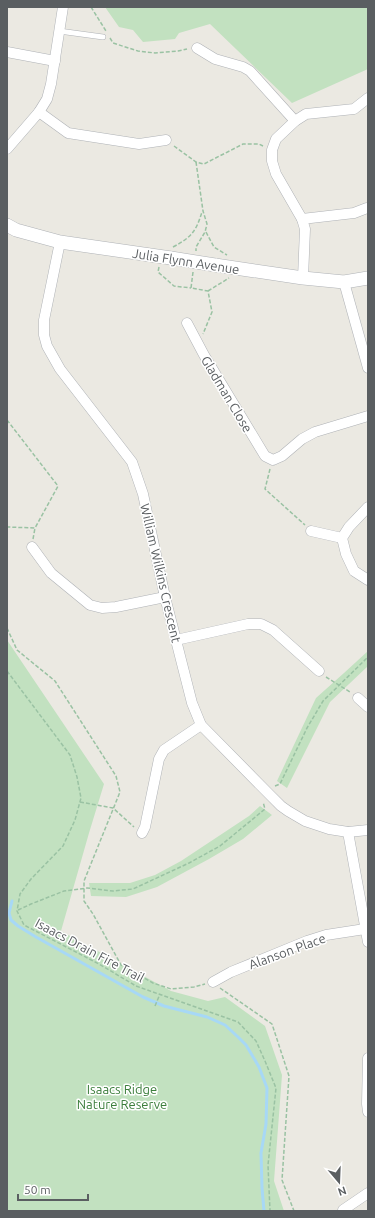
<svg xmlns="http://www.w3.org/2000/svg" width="375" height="1218" viewBox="0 0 375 1218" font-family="Ubuntu,sans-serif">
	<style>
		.green { fill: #c2e1c0 }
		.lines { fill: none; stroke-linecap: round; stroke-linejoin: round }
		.stream { stroke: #a7d8f6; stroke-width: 3 }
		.service-casing { stroke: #afb2b6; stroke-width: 6 }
		.minor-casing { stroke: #afb2b6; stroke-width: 11 }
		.tertiary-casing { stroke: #afb2b6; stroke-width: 14 }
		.path { stroke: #9ac2a3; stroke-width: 1.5; stroke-dasharray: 4 2; stroke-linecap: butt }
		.service { stroke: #fff; stroke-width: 5 }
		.minor { stroke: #fff; stroke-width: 10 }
		.tertiary { stroke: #fff; stroke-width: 13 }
		.tertiary-bridge-casing { stroke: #afb2b6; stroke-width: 14; stroke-linecap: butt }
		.tertiary-bridge { stroke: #fff; stroke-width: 13 }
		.labels { text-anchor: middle; stroke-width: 3; stroke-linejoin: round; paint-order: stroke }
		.street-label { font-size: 13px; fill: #5a5e61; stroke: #fff }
		.park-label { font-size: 13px; fill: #3c7e3c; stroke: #fff }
	</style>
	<rect width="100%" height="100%" fill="#ebe9e2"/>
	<g class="green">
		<polygon points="105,7 368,7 368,69 292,103 210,24 179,33 175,39 143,42 133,30 119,27"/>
		<polygon points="7,640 104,784 89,833 61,931 171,991 208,1001 225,997 265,1026 282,1075 274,1181 284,1211 7,1211"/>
		<polygon points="368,651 368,666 330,702 287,788 277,781 316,698 344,673"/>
		<polygon points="260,806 272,815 243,839 209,859 157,887 126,897 91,896 89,883 130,883 155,875 181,861 249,816"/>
	</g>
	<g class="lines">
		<polyline class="stream" points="12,901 9,913 11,920 18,926 36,937 143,997 164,1006 207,1017 225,1025 238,1037 246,1045 259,1067 267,1088 266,1124 261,1153 262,1188 264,1211"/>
		<g class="service-casing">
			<polyline id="service" points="59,31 103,37"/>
		</g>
		<g class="minor-casing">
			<g id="minor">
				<polyline points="197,48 215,59 243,67 250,71 295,121"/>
				<polyline points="7,52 55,61"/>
				<polyline points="39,112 68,133 139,144 166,140"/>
				<polyline points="7,149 39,112 47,99 51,84 63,7"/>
				<polyline points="302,219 354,213 367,208"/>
				<polyline points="60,242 44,320 44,335 47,346 60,369 132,462 143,494 165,597 192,703 201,725 269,794 281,806 288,811 305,821 329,829 348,832 368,830"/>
				<polyline points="303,278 305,229 302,219 276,174 272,161 272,150 276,139 295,121 306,114 354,109 368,98"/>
				<polyline points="344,282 368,368"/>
				<polyline points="187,323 204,355 265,456 273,460 282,456 302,439 315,432 368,416"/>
				<polyline points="368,507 349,527 342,538 346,554 354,571 368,580"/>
				<polyline points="311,531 342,538"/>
				<polyline points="32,547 51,573 90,605 102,608 116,607 165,597"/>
				<polyline points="176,640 248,624 261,624 273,630 319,671"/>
				<polyline points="358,698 368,707"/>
				<polyline points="348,832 368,942"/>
				<polyline points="142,833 145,827 159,759 164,750 201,725"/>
				<polyline points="213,982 231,972 307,941 326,935 365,929"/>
				<polyline points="368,1058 367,1104 368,1112"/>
				<polyline points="343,1210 368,1193"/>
			</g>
		</g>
		<g class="tertiary-casing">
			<g id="tertiary">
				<polyline points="7,225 16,230 60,242 171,258"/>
				<polyline points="215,265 303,278 344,282 368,278"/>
			</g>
		</g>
		<g class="path">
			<polyline points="91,7 106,31"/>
			<polyline points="110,38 113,43 138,51 155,53 178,51 187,49"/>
			<polyline points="174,146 196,162 204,164 243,144 259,144 263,146"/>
			<polyline points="196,162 203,211 207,224 205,232 196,247 196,251"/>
			<polyline points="206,232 214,247 227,255"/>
			<path d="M173 247C192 237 196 231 202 212"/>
			<polyline points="159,267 158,272 174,286 191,288"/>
			<polyline points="193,272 191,288 208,291 212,312 203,334"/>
			<polyline points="208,291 229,278"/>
			<polyline points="7,420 58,486 35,528 7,527"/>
			<polyline points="270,469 265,489 305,525"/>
			<polyline points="33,539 35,528"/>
			<polyline points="7,628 17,650 55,681 116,776 120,792 84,881 84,901 93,914 121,965 153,983 171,989 194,987 205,984"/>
			<polyline points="7,671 70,755 77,777 81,798 75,820 63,846 31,879 20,894 17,911 24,925 99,964 136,986 238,1022 256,1041 265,1061 276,1088 268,1165 270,1211"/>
			<polyline points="326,677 350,692"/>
			<polyline points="275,786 280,784 307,728 323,701 368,657"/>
			<polyline points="80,802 113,808 134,827"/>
			<polyline points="18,910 31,904 64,891 87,888 113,891 133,889 189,863 220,846 265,809 263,802"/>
			<polyline points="220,988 272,1024 289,1076 282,1180 294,1211"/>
			<polyline points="155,1006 160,994"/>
		</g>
		<use href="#service" class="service"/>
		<use href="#minor" class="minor"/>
		<use href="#tertiary" class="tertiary"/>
		<g class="tertiary-bridge-casing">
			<polyline id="tertiary-bridge" points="171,258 215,265"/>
		</g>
		<use href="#tertiary-bridge" class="tertiary-bridge"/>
	</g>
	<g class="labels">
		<g class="street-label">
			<text transform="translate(186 261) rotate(9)" y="5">Julia Flynn Avenue</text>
			<text transform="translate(227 394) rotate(59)" y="5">Gladman Close</text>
			<text transform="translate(161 573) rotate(77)" y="5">William Wilkins Crescent</text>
			<text transform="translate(90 950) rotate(28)" y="5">Isaacs Drain Fire Trail</text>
			<text transform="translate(287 951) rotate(-20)" y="5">Alanson Place</text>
		</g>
		<g class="park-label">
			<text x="122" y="1094">Isaacs Ridge<tspan x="122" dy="15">Nature Reserve</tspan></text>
		</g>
	</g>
	<rect width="375" height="1218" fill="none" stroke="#5a5e61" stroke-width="16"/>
	<g transform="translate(339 1182) rotate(161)" stroke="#ffffff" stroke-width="3" paint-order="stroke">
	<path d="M0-3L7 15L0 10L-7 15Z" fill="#5a5e61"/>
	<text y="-6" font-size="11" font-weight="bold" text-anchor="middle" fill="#5a5e61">N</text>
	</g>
	<path d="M18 1194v6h70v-6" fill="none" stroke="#5a5e61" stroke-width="2"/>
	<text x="24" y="1194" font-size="12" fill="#5a5e61" stroke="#ffffff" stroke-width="3" paint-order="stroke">50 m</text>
</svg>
